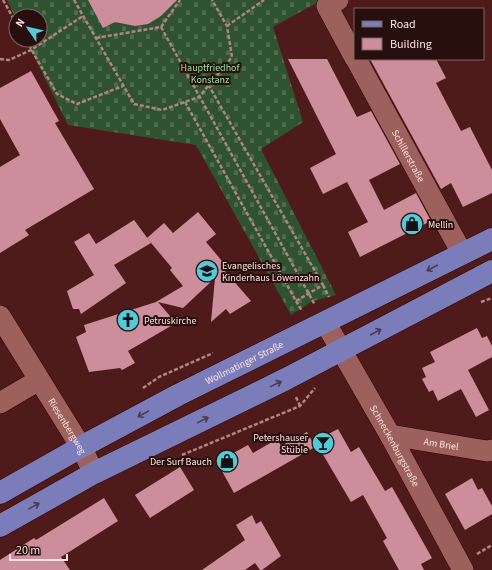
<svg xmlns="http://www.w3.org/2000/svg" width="492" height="570" viewBox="0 0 492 570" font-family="'Source Sans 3',sans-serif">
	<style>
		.cemetery { fill: url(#cemetery-stones) }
		.building { fill: #cd8e9c }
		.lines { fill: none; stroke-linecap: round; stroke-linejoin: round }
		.minor-casing { stroke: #320104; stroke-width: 22 }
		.major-casing { stroke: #320104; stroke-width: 23 }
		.path { stroke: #ae8684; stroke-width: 2.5; stroke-dasharray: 4 2; stroke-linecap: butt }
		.minor { stroke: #9d615d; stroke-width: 21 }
		.major { stroke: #7a7dba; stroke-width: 22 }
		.oneway { stroke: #483b52 }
		.labels { text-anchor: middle; stroke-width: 4; stroke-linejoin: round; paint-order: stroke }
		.park-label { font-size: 10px; fill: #98e399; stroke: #260f0d }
		.street-label { font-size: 10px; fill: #ffe2df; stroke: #260f0d }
		.poi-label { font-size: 10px; fill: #ffe2df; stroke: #260f0d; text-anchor: start }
	</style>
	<defs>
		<pattern id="cemetery-stones" width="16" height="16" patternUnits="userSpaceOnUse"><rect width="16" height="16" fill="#2f5230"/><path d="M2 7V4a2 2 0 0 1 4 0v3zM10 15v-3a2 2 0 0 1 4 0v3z" fill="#4e6b4e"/></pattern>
	</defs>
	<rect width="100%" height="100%" fill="#4f1b1a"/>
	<polygon class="cemetery" points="7,0 322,0 273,27 303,122 261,149 336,295 313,301 291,315 196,145 68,125 26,40 40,40 40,16 16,16 16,19"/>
	<g class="building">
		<polygon points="88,0 177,0 161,16 148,24 135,26 115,22 103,28"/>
		<polygon points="288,59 327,59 357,117 371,111 400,164 369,180 384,210 416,193 431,221 360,257 348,232 368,222 347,182 323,194 310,168 336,154"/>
		<polygon points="370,59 436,59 446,78 436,83 461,131 470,127 492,170 492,193 463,207 451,183 441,189"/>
		<polygon points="31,71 59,121 55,123 94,189 25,230 29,235 0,253 0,167 20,155 0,119 0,88"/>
		<polygon points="198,212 216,234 206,242 227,267 224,270 251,301 230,314 226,309 211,322 215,278 183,308 158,302 176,323 128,351 135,363 122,370 120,368 89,372 76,337 86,332 84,325 156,302 183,286 170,270 172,268 147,238 164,223 173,233"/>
		<polygon points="134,220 151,243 114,265 126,283 81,314 79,309 73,309 67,291 94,275 74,242 89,233 96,244"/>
		<polygon points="477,328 482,338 487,336 492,346 492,357 468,370 489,410 476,417 461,389 438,401 433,390 429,392 422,379 426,377 422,368 435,362 430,352"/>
		<polygon points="338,429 351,452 359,447 385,491 392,487 432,558 421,564 424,570 399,570 383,541 387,538 363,495 351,502 315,441"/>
		<polygon points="307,432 315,447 234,493 217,462 248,445 253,453 277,439 281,446"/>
		<polygon points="180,467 194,490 150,518 135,495"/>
		<polygon points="472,478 478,490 482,488 492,506 492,514 465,530 445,494"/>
		<polygon points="104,498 118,521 61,557 70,570 0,570 0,560 34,538 36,540"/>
		<polygon points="252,515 256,524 261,521 281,556 262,570 260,570 255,563 245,570 202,570 245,540 236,525"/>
	</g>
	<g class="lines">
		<g class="minor-casing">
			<g id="minor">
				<polyline points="338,0 327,6 355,58"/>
				<path id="s1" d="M356 59 462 253"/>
				<path id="s2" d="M0 316 81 447 94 473"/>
				<path id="s3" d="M325 322 390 435 463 570"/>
				<polyline points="0,403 39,380"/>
				<path id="s4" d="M390 435 487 451 492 450"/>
			</g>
		</g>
		<g class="major-casing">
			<g id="major">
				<path id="s5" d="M0 493 81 447 178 395 492 239"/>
				<polyline points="0,526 94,473 286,379 492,271"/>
			</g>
		</g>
		<g class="path">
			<polyline points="3,0 16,23"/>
			<polyline points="74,0 134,104 162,110 199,97 232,57 227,26 212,0"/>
			<polyline points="227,26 264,0"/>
			<polyline points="161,27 315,305"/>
			<polyline points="96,38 161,27 180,0"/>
			<polyline points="26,40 57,94 77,104 123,86"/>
			<polyline points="0,59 9,60 31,50 83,16"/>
			<polyline points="185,102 296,301 323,285 209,86"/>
			<polyline points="323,285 329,297"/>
			<polyline points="296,301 302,311"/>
			<polyline points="481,302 492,298"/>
			<polyline points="143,388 159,377 213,353"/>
			<polyline points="296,397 300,406"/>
			<polyline points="182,455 300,406 315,388"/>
			<polyline points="477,554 492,545"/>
		</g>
		<use href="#minor" class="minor"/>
		<use href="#major" class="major"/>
	</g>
	<defs><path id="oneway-shaft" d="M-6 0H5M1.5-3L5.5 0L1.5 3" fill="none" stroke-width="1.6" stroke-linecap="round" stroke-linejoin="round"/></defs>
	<g class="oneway">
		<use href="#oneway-shaft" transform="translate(432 268) rotate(153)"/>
		<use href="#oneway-shaft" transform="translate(376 332) rotate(-28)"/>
		<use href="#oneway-shaft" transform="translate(276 384) rotate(-26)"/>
		<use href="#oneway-shaft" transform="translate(143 414) rotate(152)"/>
		<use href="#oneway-shaft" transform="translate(203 420) rotate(-26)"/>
		<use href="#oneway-shaft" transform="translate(34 506) rotate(-29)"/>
	</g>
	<defs>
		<g id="shop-disc" transform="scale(1.15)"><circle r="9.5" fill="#52cbd8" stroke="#260f0d"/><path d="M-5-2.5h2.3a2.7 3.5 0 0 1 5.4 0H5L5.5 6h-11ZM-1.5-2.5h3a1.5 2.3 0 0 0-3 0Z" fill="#111"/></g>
		<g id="school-disc" transform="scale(1.15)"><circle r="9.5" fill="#52cbd8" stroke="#260f0d"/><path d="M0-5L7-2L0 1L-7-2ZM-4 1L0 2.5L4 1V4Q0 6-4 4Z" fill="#111"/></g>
		<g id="church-disc" transform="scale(1.15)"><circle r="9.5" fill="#52cbd8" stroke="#260f0d"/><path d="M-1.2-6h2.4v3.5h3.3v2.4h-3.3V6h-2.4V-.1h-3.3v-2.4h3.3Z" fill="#111"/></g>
		<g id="bar-disc" transform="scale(1.15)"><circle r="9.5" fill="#52cbd8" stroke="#260f0d"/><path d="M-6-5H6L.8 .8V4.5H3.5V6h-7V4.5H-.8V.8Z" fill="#111"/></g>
	</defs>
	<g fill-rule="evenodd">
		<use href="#shop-disc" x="412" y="224"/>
		<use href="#school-disc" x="207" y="271"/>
		<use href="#church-disc" x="128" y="320"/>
		<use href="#bar-disc" x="323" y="443"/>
		<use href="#shop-disc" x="227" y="461"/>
	</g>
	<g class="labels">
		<g class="park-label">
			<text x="210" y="71">Hauptfriedhof<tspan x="210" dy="12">Konstanz</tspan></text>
		</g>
		<g class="street-label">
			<text dy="4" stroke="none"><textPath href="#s1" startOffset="110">Schillerstraße</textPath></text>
			<text dy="4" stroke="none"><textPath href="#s5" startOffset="277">Wollmatinger Straße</textPath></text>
			<text dy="4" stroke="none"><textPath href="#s2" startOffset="129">Riesenbergweg</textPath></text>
			<text dy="4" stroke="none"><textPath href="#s4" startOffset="52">Am Briel</textPath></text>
			<text dy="4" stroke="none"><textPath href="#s3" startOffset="142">Schneckenburgstraße</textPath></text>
		</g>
		<g class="poi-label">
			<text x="428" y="228">Mellin</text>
			<text x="222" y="269">Evangelisches<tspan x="222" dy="12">Kinderhaus Löwenzahn</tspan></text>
			<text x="144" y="324">Petruskirche</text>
			<text x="308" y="441" text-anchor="end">Petershauser<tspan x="308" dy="12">Stüble</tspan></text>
			<text x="212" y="465" text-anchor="end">Der Surf Bauch</text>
		</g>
	</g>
	<rect x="354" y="8" width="130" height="52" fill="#260f0d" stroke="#7d6361"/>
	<rect x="362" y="21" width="20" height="6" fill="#7a7dba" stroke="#7d6361"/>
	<text x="390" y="28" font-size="12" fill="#ffe2df">Road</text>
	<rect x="362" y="38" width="20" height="12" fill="#cd8e9c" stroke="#7d6361"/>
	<text x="390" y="48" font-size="12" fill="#ffe2df">Building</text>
	<g transform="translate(28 28) rotate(304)"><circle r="19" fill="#260f0d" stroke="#7d6361"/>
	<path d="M0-3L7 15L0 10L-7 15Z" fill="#52cbd8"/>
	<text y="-6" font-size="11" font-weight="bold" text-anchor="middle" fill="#ffe2df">N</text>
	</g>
	<path d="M10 554v6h57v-6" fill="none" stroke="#ffe2df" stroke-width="2"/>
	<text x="16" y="554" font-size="12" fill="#ffe2df" stroke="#260f0d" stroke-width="3" paint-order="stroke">20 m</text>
</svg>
